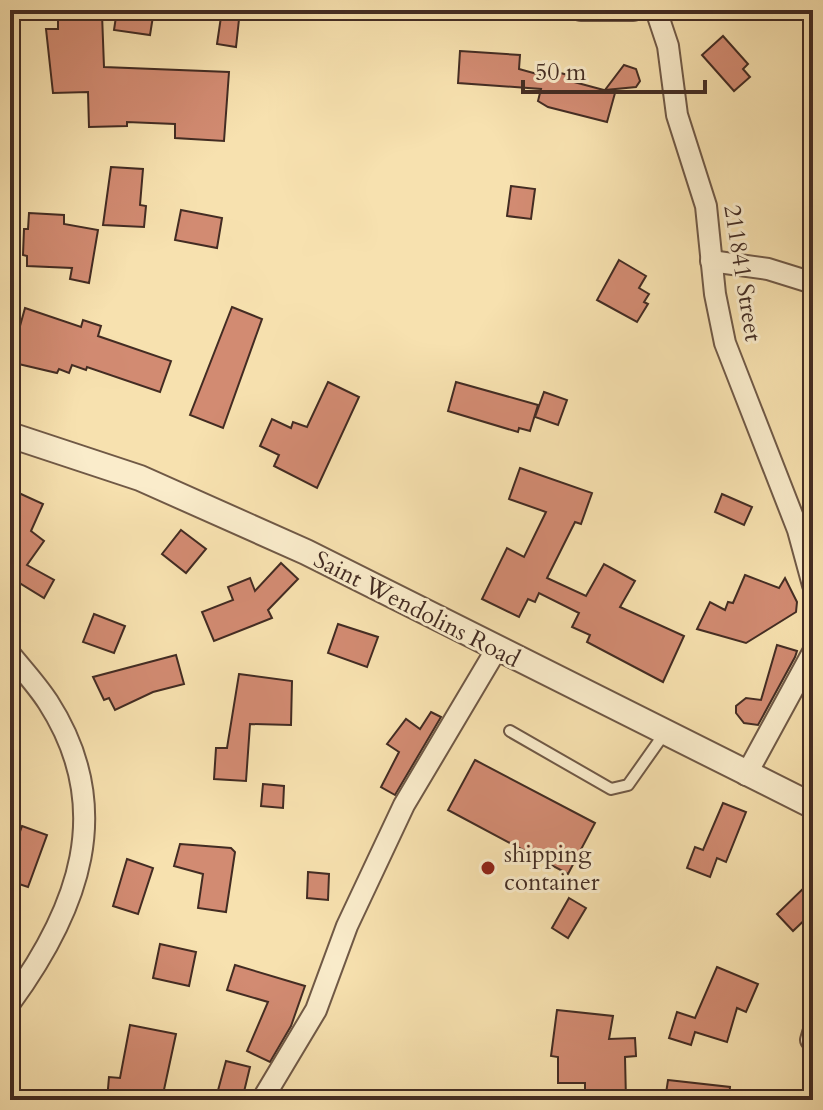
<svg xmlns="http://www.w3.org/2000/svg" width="823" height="1110" viewBox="0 0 823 1110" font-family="Cardo,serif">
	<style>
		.building { fill: #d28b72; stroke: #432c23; stroke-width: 2 }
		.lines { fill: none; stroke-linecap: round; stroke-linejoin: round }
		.service-casing { stroke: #705946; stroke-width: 14 }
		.minor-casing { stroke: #705946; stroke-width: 24 }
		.tertiary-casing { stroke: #705946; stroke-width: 28 }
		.service { stroke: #faeccb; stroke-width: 10 }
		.minor { stroke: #faeccb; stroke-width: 20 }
		.tertiary { stroke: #faeccb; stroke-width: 24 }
		.poi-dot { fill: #8f2418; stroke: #faeccb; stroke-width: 3 }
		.labels { text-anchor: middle; stroke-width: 6; stroke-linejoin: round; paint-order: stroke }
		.street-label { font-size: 24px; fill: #432c23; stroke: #faeccb }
		.poi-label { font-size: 24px; fill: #432c23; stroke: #faeccb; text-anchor: start }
	</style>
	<rect width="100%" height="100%" fill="#f7e1af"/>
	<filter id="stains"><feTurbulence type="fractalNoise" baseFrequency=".0025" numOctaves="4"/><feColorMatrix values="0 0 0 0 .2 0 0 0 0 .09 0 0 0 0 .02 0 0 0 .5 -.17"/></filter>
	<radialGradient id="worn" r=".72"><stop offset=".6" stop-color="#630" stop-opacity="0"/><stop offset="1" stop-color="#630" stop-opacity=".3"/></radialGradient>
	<g class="building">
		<polygon points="117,10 154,10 150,35 114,30"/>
		<polygon points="222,10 240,10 236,47 217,44"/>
		<polygon points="102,14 104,67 229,72 224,141 175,138 175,124 127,122 127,126 89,127 88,92 53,93 46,29 58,29 58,15"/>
		<polygon points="723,36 748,64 743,69 750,77 734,91 702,55"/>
		<polygon points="460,51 520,55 519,69 555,79 557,72 575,77 574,82 615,93 607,122 548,107 538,101 541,89 458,83"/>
		<polygon points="624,65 636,69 640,81 636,87 605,90"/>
		<polygon points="111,167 143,169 140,205 146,206 144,227 103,225"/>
		<polygon points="511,186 535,189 531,219 507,216"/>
		<polygon points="181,210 222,218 217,248 175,240"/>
		<polygon points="29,213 64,215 64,224 98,230 89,283 70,279 72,268 27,266 27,256 23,255 24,229 28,229"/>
		<polygon points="619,260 646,276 639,288 649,294 644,302 648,304 637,322 597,300"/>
		<polygon points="232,307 262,319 223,428 190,415"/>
		<polygon points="25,308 81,327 83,320 101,326 98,336 171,361 160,392 87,367 86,370 72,365 69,373 59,369 57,373 10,362"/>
		<polygon points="328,382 359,397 317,488 274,466 279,455 260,446 272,419 291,428 293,422 307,427"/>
		<polygon points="456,382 538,405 530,431 519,428 518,432 448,411"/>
		<polygon points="544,392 567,400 558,425 535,417"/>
		<polygon points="520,468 592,493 581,524 575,522 547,578 586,596 604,564 635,581 620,607 684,636 663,682 587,642 590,635 572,627 579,613 539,593 535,602 528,599 519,617 482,599 507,548 524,557 546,512 509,499"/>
		<polygon points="10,489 43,504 31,531 44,541 27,565 54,580 44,598 16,581 10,591"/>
		<polygon points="722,494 752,507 744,525 715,512"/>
		<polygon points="181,530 206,549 186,573 162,554"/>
		<polygon points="281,563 298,579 268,610 272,618 214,641 202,612 233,600 228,587 250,578 255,591"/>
		<polygon points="745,575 779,588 785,578 797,602 796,612 746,643 697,629 710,602 725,610 728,602 733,603"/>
		<polygon points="94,614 125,626 114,653 83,642"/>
		<polygon points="338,624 378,637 367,667 328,653"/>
		<polygon points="777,645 797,651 795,657 758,725 744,723 736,713 736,706 746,698 761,700"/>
		<polygon points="176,655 184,684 153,692 115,710 109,698 104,700 93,677"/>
		<polygon points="239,674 292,681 291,725 250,724 246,781 214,779 216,748 227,748"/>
		<polygon points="431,712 441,717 395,795 381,787 399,752 387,744 406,719 420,729"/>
		<polygon points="475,760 595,823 568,874 448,810"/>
		<polygon points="263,784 284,786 283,808 261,806"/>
		<polygon points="723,803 746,812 726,862 717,858 710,877 687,868 695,847 703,850"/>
		<polygon points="22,826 47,835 28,887 10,881 10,860"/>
		<polygon points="180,844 231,848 235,852 226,912 198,908 203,874 174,866"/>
		<polygon points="127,859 153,868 138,914 113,906"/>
		<polygon points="308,872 329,874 328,900 307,898"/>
		<polygon points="813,879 813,912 793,931 777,914"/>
		<polygon points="569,898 586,908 568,938 552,928"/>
		<polygon points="160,944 196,952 189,986 153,978"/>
		<polygon points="235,965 305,986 291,1026 270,1062 247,1051 268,1002 227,990"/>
		<polygon points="717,967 758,984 746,1012 737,1008 727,1042 695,1032 691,1045 669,1038 677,1012 695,1018"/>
		<polygon points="557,1010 613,1016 609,1039 635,1038 636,1056 625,1057 626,1100 597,1100 597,1095 585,1095 585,1083 558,1083 558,1057 551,1056"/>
		<polygon points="130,1025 176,1034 162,1099 107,1100 109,1077 120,1078"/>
		<polygon points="226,1061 250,1067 242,1100 217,1094"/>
		<polygon points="668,1080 730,1087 729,1100 665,1100"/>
	</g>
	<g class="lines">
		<g class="service-casing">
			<polyline id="service" points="510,731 611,789 628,785 664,734"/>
		</g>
		<g class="minor-casing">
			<g id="minor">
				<polyline points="581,10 633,10"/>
				<polyline points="656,10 668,46 677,115 706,206 715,294 725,343 798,530 813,585"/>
				<polyline points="711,261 768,269 813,283"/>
				<path d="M10 654C23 670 37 685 48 702 117 809 78 910 10 1003"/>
				<polyline points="746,775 813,652"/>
				<polyline points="811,1040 813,1033"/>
				<polyline points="262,1100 316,1010 347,926 404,805 496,650"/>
			</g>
		</g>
		<g class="tertiary-casing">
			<polyline id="tertiary" points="10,435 140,478 306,552 813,806"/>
		</g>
		<use href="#service" class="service"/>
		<use href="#minor" class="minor"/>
		<use href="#tertiary" class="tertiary"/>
	</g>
	<circle class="poi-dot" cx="488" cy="868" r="8"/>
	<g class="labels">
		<g class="street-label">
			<text transform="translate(743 273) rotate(81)" y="8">211841 Street</text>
			<text transform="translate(417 609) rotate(27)" y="8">Saint Wendolins Road</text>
		</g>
		<g class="poi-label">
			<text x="504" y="862">shipping<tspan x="504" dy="28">container</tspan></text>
		</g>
	</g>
	<rect width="823" height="1110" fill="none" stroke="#f7e1af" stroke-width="40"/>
	<rect x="12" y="12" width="799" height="1086" fill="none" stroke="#432c23" stroke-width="4"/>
	<rect x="20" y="20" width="783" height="1070" fill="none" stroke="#432c23" stroke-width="2"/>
	<path d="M523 80v12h182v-12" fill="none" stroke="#432c23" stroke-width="4"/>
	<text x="535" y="80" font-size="24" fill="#432c23" stroke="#faeccb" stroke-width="6" paint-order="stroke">50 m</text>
	<rect width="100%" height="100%" filter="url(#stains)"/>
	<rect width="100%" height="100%" fill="url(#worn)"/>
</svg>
